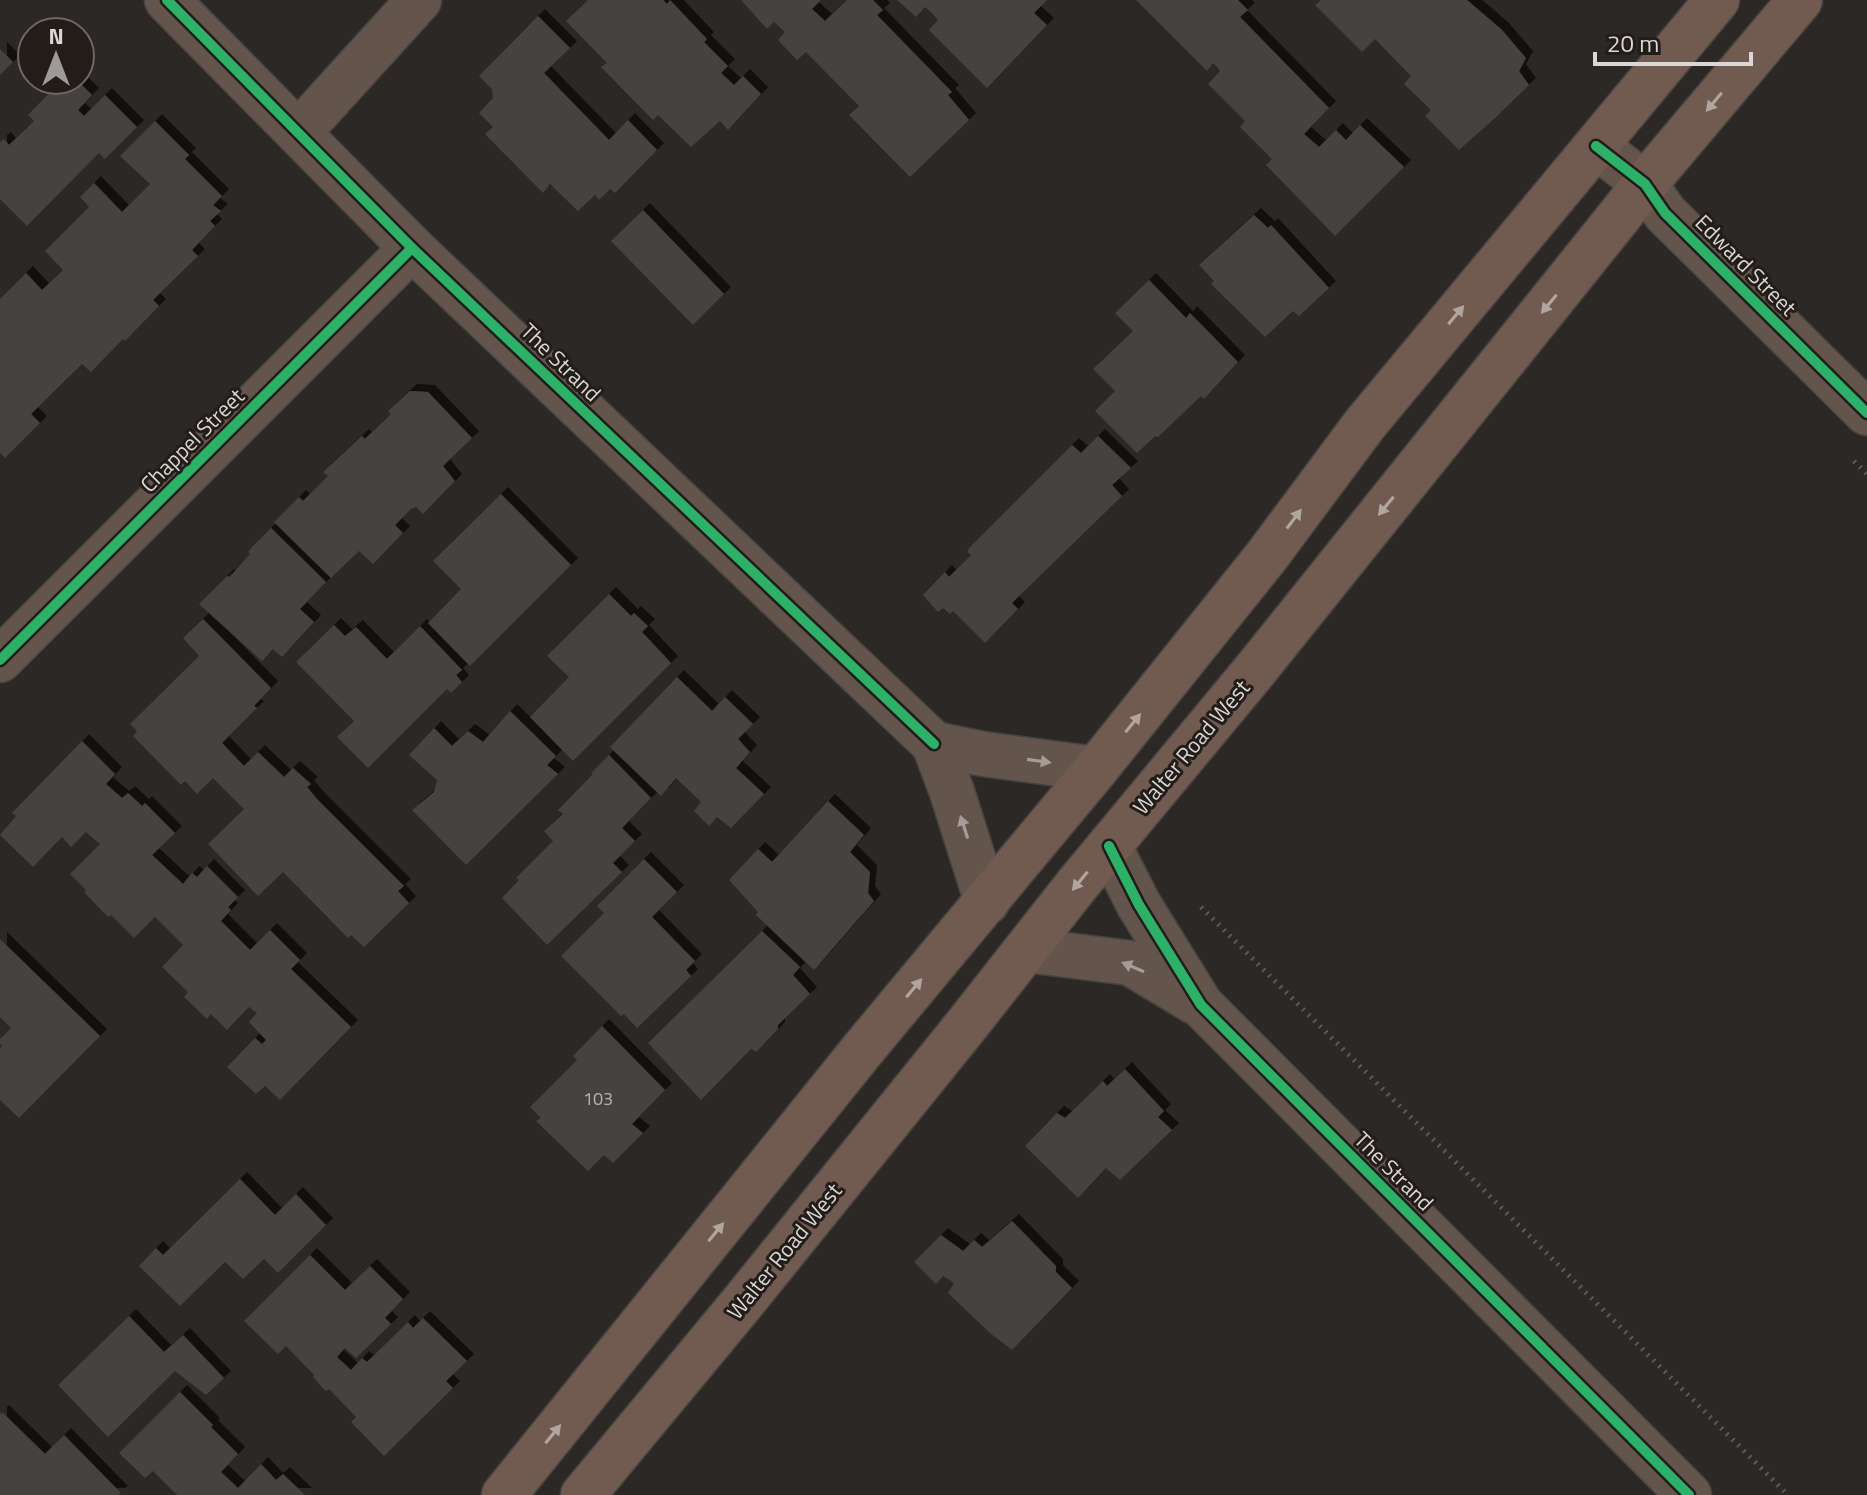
<svg xmlns="http://www.w3.org/2000/svg" width="1867" height="1495" viewBox="0 0 1867 1495" font-family="'Titillium Web',sans-serif">
	<style>
		.building { fill: #454341; filter: url(#shadow) }
		.lines { fill: none; stroke-linecap: round; stroke-linejoin: round }
		.street-casing { stroke: #464442; stroke-width: 47 }
		.primary-casing { stroke: #464442; stroke-width: 47 }
		.path { stroke: #615953; stroke-width: 5; stroke-dasharray: 2 6; stroke-linecap: butt }
		.street { stroke: #63544c; stroke-width: 44 }
		.primary { stroke: #715a4f; stroke-width: 44 }
		.cycleway-casing { stroke: #231d1a; stroke-width: 15 }
		.cycleway { stroke: #2db169; stroke-width: 10 }
		.oneway { fill: #b1a59f }
		.oneway2 { fill: #a59c97 }
		.labels { text-anchor: middle; stroke-width: 6; stroke-linejoin: round; paint-order: stroke }
		.number-label { font-size: 18px; fill: #b6b2b0 }
		.street-label { font-size: 22px; fill: #dbd7d5; stroke: #231d1a }
	</style>
	<defs>
		<filter id="shadow"><feDropShadow dx="7" dy="-7" stdDeviation="0" flood-color="#0009"/></filter>
	</defs>
	<rect width="100%" height="100%" fill="#2b2825"/>
	<g class="building">
		<polygon points="588,0 663,0 667,4 670,0 707,39 704,42 728,66 721,73 734,85 743,76 761,94 728,130 720,121 691,147 658,115 653,120 601,67 607,63 566,21"/>
		<polygon points="741,0 821,0 812,9 825,21 847,0 873,0 883,10 877,15 952,92 948,95 969,120 910,177 849,115 859,106 806,52 797,60 778,40 785,32 774,22 767,29"/>
		<polygon points="897,0 1047,0 1034,13 1047,25 987,88 929,30 938,20 932,13 925,7 916,17"/>
		<polygon points="1136,0 1238,0 1248,10 1240,17 1329,108 1304,134 1319,147 1336,130 1346,140 1360,125 1404,167 1335,236 1266,165 1272,159 1240,127 1245,121 1208,84 1220,71 1217,67 1213,63 1207,71"/>
		<polygon points="1321,0 1467,0 1501,29 1526,58 1519,71 1529,85 1495,118 1459,150 1425,116 1431,110 1404,84 1411,76 1375,39 1362,52 1315,5"/>
		<polygon points="538,16 570,48 544,73 609,140 628,120 657,150 615,193 610,189 599,200 595,195 578,211 550,184 543,193 485,134 493,127 479,113 493,98 492,89 479,76"/>
		<polygon points="0,49 13,62 0,75"/>
		<polygon points="62,80 77,80 92,95 78,110 84,116 105,95 137,127 105,159 99,153 27,226 0,199 0,142 4,139 9,145 34,121 28,115"/>
		<polygon points="155,121 189,155 185,159 222,196 213,205 221,211 210,221 215,226 192,250 198,256 153,300 159,306 125,341 123,339 91,372 82,364 31,414 40,423 5,458 0,453 0,299 26,273 42,290 63,270 45,251 89,207 80,197 94,183 122,212 150,184 120,156"/>
		<polygon points="643,210 724,294 693,325 611,241"/>
		<polygon points="1254,215 1268,228 1271,225 1329,288 1299,316 1293,311 1265,337 1211,284 1214,281 1199,265"/>
		<polygon points="1149,280 1186,318 1190,313 1238,362 1204,399 1201,396 1158,437 1155,436 1137,453 1095,411 1115,391 1093,369 1133,331 1115,313"/>
		<polygon points="410,391 428,392 472,438 443,466 455,481 423,514 416,507 411,509 395,525 403,533 373,564 359,551 331,578 274,522 299,497 303,501 328,476 323,472 362,436 365,439 391,414 388,411"/>
		<polygon points="1098,436 1131,468 1112,485 1122,496 1012,603 1018,609 985,643 953,611 950,614 943,608 938,612 923,595 945,572 949,577 971,555 967,552 970,547 1072,445 1081,453"/>
		<polygon points="501,494 571,565 470,666 428,623 461,589 433,561"/>
		<polygon points="271,528 326,582 300,609 314,622 282,657 273,649 262,661 199,604 227,576 229,577 234,572 250,554 248,552 252,547"/>
		<polygon points="609,594 631,616 634,613 648,626 642,632 671,663 573,761 530,717 569,677 547,656"/>
		<polygon points="203,619 271,688 254,706 257,708 222,743 244,766 258,752 284,777 293,768 311,784 307,787 317,799 404,886 398,891 409,903 364,947 351,935 348,938 283,872 258,896 208,844 244,809 213,778 197,794 185,781 181,785 133,736 137,731 130,724 199,656 183,638"/>
		<polygon points="334,625 345,636 356,627 387,659 420,626 462,670 456,675 462,682 451,693 447,689 368,768 337,737 354,721 296,662"/>
		<polygon points="677,677 712,711 725,697 753,724 738,739 750,752 736,768 764,794 731,828 717,817 709,826 694,811 701,802 676,778 661,796 610,747"/>
		<polygon points="510,711 556,756 547,765 558,774 466,865 412,810 434,792 437,780 409,755 434,728 452,746 468,731 483,742"/>
		<polygon points="82,741 115,774 106,784 122,798 128,793 142,806 145,803 175,833 152,855 183,884 192,873 197,877 207,866 238,897 228,907 231,910 221,921 250,950 270,930 300,960 291,969 351,1027 280,1100 265,1086 256,1094 227,1067 255,1038 262,1044 266,1040 249,1022 257,1013 249,1007 227,1030 211,1014 207,1019 184,997 188,992 162,967 183,945 155,917 134,938 111,915 108,917 84,892 86,890 70,874 100,844 86,832 71,847 62,837 33,867 0,835 16,816 12,813"/>
		<polygon points="609,755 651,798 622,828 635,841 613,863 622,872 547,945 502,898 519,880 516,878 553,841 544,831 563,814 558,810 593,774 591,773"/>
		<polygon points="828,801 864,835 850,852 870,872 868,893 874,901 814,970 756,915 758,912 729,880 758,849 772,862"/>
		<polygon points="644,859 677,892 652,917 695,961 686,970 691,976 637,1028 624,1014 621,1016 561,956 604,913 597,906"/>
		<polygon points="762,931 800,967 793,975 810,994 778,1025 778,1029 756,1052 751,1049 701,1100 648,1043"/>
		<polygon points="0,939 100,1036 19,1118 0,1100 0,1048 2,1046 0,1044 0,1039 11,1028 0,1017"/>
		<polygon points="602,1026 665,1090 632,1124 643,1133 613,1163 604,1155 588,1171 536,1121 541,1118 530,1107 577,1060 573,1056"/>
		<polygon points="1125,1069 1164,1111 1158,1117 1172,1130 1120,1180 1106,1168 1078,1198 1025,1146 1057,1113 1065,1118 1103,1081 1107,1086"/>
		<polygon points="240,1179 275,1215 296,1194 326,1225 278,1273 264,1259 243,1279 225,1262 180,1306 139,1266 156,1248 163,1255"/>
		<polygon points="1012,1221 1056,1266 1056,1272 1072,1288 1012,1350 990,1333 948,1293 954,1283 943,1276 936,1284 914,1262 941,1235 963,1251 974,1240 982,1247"/>
		<polygon points="310,1255 345,1290 370,1266 403,1299 385,1318 391,1324 356,1358 345,1348 337,1357 351,1370 362,1358 367,1362 408,1322 413,1328 423,1318 467,1361 446,1381 453,1388 384,1456 351,1422 356,1417 329,1389 326,1391 320,1385 313,1377 314,1375 286,1346 278,1354 244,1321"/>
		<polygon points="129,1316 164,1352 183,1335 224,1378 206,1395 175,1371 108,1437 58,1385"/>
		<polygon points="180,1392 213,1425 211,1427 238,1454 221,1472 238,1488 261,1464 276,1480 283,1474 305,1495 177,1495 153,1471 145,1478 119,1453"/>
		<polygon points="2,1412 45,1454 64,1435 121,1493 118,1495 0,1495 0,1414"/>
	</g>
	<g class="lines">
		<g class="street-casing">
			<g id="street">
				<polyline points="167,0 412,248 934,744 952,792 987,902"/>
				<polyline points="299,132 419,0"/>
				<polyline points="1596,146 1645,184 1665,213 1867,413"/>
				<polyline points="0,660 412,248"/>
				<polyline points="934,744 983,754 1096,769"/>
				<polyline points="1109,846 1139,905 1201,1005 1689,1495"/>
				<polyline points="1026,950 1130,963 1195,1002"/>
			</g>
		</g>
		<g class="primary-casing">
			<g id="primary">
				<polyline points="504,1495 864,1048 1096,769 1266,557 1365,424 1717,0"/>
				<polyline points="583,1495 743,1302 965,1027 1076,886 1256,669 1645,184 1800,0"/>
			</g>
		</g>
		<g class="path">
			<polyline points="1854,461 1867,474"/>
			<polyline points="1201,907 1788,1495"/>
		</g>
		<use href="#street" class="street"/>
		<use href="#primary" class="primary"/>
		<g class="cycleway-casing">
			<g id="cycleway">
				<polyline points="167,0 412,248 934,744"/>
				<polyline points="1596,146 1645,184 1665,213 1867,413"/>
				<polyline points="0,660 412,248"/>
				<polyline points="1109,846 1139,905 1201,1005 1689,1495"/>
			</g>
		</g>
		<use href="#cycleway" class="cycleway"/>
	</g>
	<defs><path id="oneway-solid" d="M-6-.8H1V-3.2L6.5 0L1 3.2V.8H-6Z" transform="scale(2)"/></defs>
	<g class="oneway">
		<use href="#oneway-solid" transform="translate(1714 102) rotate(130)"/>
		<use href="#oneway-solid" transform="translate(1549 304) rotate(129)"/>
		<use href="#oneway-solid" transform="translate(1456 315) rotate(-50)"/>
		<use href="#oneway-solid" transform="translate(1386 506) rotate(129)"/>
		<use href="#oneway-solid" transform="translate(1294 519) rotate(-53)"/>
		<use href="#oneway-solid" transform="translate(1133 723) rotate(-51)"/>
		<use href="#oneway-solid" transform="translate(1080 881) rotate(129)"/>
		<use href="#oneway-solid" transform="translate(914 988) rotate(-50)"/>
		<use href="#oneway-solid" transform="translate(716 1232) rotate(-51)"/>
		<use href="#oneway-solid" transform="translate(553 1434) rotate(-51)"/>
	</g>
	<g class="oneway2">
		<use href="#oneway-solid" transform="translate(1039 761) rotate(8)"/>
		<use href="#oneway-solid" transform="translate(964 827) rotate(-108)"/>
		<use href="#oneway-solid" transform="translate(1133 967) rotate(-157)"/>
	</g>
	<g class="labels">
		<g class="number-label">
			<text x="598" y="1105">103</text>
		</g>
		<g class="street-label">
			<text transform="translate(1746 265) rotate(45)" y="8">Edward Street</text>
			<text transform="translate(561 362) rotate(44)" y="8">The Strand</text>
			<text transform="translate(192 440) rotate(-45)" y="8">Chappel Street</text>
			<text transform="translate(1191 747) rotate(-50)" y="8">Walter Road West</text>
			<text transform="translate(1394 1171) rotate(45)" y="8">The Strand</text>
			<text transform="translate(784 1251) rotate(-51)" y="8">Walter Road West</text>
		</g>
	</g>
	<g transform="translate(56 56)"><circle r="38" fill="#231d1a" stroke="#6d6765" stroke-width="2"/>
	<path d="M0-6L14 30L0 20L-14 30Z" fill="#9d9a97"/>
	<text y="-12" font-size="22" font-weight="bold" text-anchor="middle" fill="#dbd7d5">N</text>
	</g>
	<path d="M1595 52v12h156v-12" fill="none" stroke="#dbd7d5" stroke-width="4"/>
	<text x="1607" y="52" font-size="24" fill="#dbd7d5" stroke="#231d1a" stroke-width="6" paint-order="stroke">20 m</text>
</svg>
